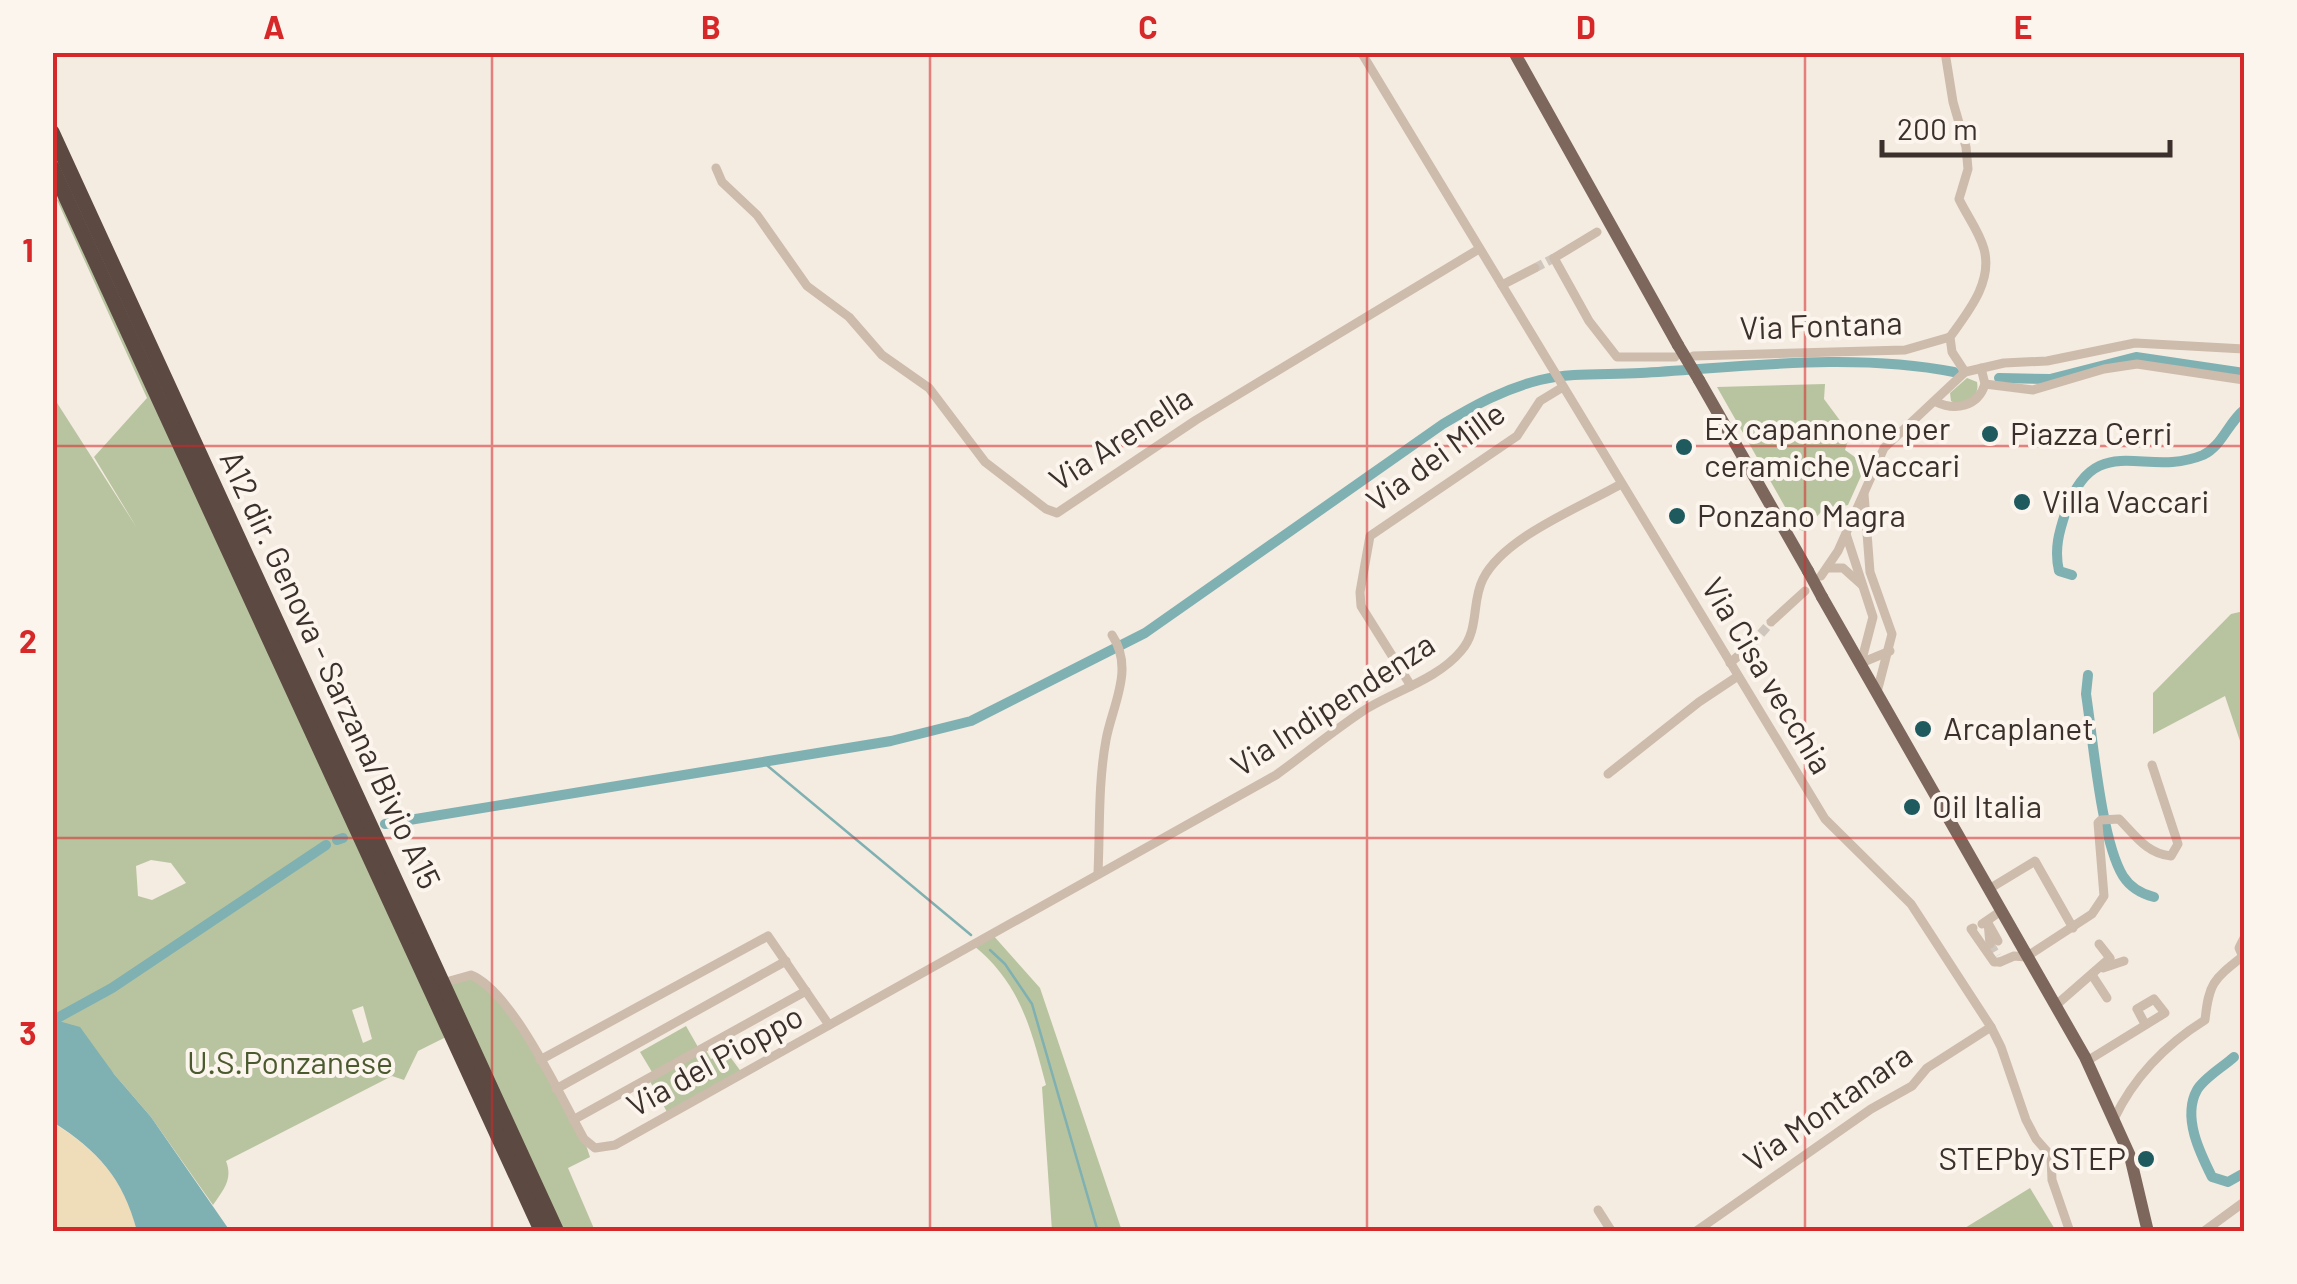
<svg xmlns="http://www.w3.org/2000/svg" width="2297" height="1284" viewBox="0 0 2297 1284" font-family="Barlow,sans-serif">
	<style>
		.green { fill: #b8c4a0; fill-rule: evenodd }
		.sand { fill: #efdcb8 }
		.water { fill: #7fb0b2 }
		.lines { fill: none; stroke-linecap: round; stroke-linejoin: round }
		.stream { stroke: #7fb0b2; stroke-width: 2.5 }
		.canal { stroke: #7fb0b2; stroke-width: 10 }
		.minor-tunnel { stroke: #cfc6bd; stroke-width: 9; stroke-dasharray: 9 4.5; stroke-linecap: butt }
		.minor { stroke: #cdbbac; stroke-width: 9 }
		.primary { stroke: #7d675c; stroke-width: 12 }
		.motorway { stroke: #5c4a42; stroke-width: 15 }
		.primary-bridge { stroke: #7d675c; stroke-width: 12 }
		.grid { fill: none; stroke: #d62828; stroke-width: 2.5; stroke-opacity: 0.55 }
		.poi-dot { fill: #1f5a5e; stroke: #fbf5ee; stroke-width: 4 }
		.labels { text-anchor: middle; stroke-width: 8; stroke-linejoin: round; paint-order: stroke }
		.street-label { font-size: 32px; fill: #3b302b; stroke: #fbf5ee }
		.poi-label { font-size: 32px; fill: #3b302b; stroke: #fbf5ee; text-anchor: start }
		.park-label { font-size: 32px; fill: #4a5a2e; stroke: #fbf5ee }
		.neatline { fill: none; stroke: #d62828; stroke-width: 4 }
		.grid-label { font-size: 32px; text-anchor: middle; font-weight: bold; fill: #d62828 }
	</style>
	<rect width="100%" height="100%" fill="#f4ebe1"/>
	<g class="green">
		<path d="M64 197 448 1036 418 1051 404 1080 392 1076 226 1161C233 1179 224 1189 213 1205L151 1117 114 1074 53 1016 52 395 137 528 94 457 147 398 57 200ZM151 860 171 863 186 883 152 900 138 896 136 866ZM363 1006 372 1039 363 1043 352 1010Z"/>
		<path d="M1967 378 1977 382C1980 397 1968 400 1956 404L1951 401 1950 393Z"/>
		<polygon points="1825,384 1824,399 1850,434 1845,450 1866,465 1848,505 1822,511 1803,531 1797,528 1717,387"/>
		<polygon points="2244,611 2244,753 2225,696 2153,734 2153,693 2231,614"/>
		<path d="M992 934 1040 988 1122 1231H1052L1042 1087 1046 1085C1031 1029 1021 984 973 945Z"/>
		<polygon points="461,976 481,979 527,1037 584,1139 590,1157 568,1168 595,1231 562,1231 446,982"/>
		<polygon points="686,1026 698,1047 703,1045 711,1059 723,1053 727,1060 731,1058 742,1073 667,1112 647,1076 652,1072 640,1052"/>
		<polygon points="2030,1188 2056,1231 1960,1231"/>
	</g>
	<path class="sand" d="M52 1122C98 1151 123 1178 137 1231H53Z"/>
	<path class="water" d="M53 1016 55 1020 80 1027 114 1074 151 1117 230 1231H137C123 1178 98 1151 53 1122Z"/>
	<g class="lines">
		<g class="stream">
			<polyline points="763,762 971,935"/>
			<polyline points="990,950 1005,964 1032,1004 1098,1232"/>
		</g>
		<g class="canal">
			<polyline points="1999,378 2050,379 2136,357 2244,373"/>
			<path d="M2072 575 2059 571C2054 549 2059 532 2066 511 2095 428 2145 479 2203 455 2222 446 2228 423 2244 410"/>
			<path d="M2088 675 2086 694C2093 739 2101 840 2123 876 2130 887 2142 894 2154 897"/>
			<path d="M385 824 891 741 971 721 1145 633 1443 424C1475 405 1504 389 1540 380 1573 372 1606 375 1640 373 1743 367 1852 352 1954 372"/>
			<polyline points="337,840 343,838"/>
			<polyline points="52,1021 112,988 326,845"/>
			<path d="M2234 1057C2223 1067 2204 1078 2197 1090 2182 1117 2200 1153 2212 1177L2228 1182 2244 1173"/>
		</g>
		<g class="minor-tunnel">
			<polyline points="1535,268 1554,258"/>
			<polyline points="1752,644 1771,622"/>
			<polyline points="1990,944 1997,956"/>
		</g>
		<g class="minor">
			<polyline points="1361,52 1825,819 1911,904 1991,1027 2001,1047 2026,1120 2036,1139 2051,1156 2052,1180 2070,1232"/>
			<polyline points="716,168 722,182 757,215 807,286 849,317 882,355 929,388 985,462 1046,509 1057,513 1196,420 1479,249"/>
			<polyline points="1597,232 1554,258 1589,321 1617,357 1675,357"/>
			<polyline points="1502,285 1535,268"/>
			<polyline points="1693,356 1905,350 1950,337"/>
			<polyline points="1965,372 2004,363 2047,361 2135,343 2244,349"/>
			<polyline points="1985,384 2033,390 2104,369 2137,364 2244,380"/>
			<path d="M1936 402C1955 411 1978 407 1985 384L1981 368"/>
			<polyline points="1864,494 1870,572 1892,634 1877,692"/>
			<polyline points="1846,534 1873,617 1861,663"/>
			<polyline points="1827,568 1843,568 1862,585"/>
			<path d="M1821 576 1838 551 1884 448 1965 372 1952 352 1950 337C1968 312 1993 282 1984 249 1979 231 1967 216 1959 199L1968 169 1966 147 1953 102 1945 52"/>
			<polyline points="1771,622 1805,591"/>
			<polyline points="1730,663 1752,644"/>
			<polyline points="1861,663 1890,651"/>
			<polyline points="1411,686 1361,606 1360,592 1370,536 1517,436 1540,401 1563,387"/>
			<polyline points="1608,774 1699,702 1738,676"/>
			<path d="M1098 873C1100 830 1098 783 1106 740 1112 706 1135 669 1112 635"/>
			<polyline points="1989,889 2035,861 2073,928"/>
			<polyline points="1988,922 1990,944"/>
			<polyline points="1982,924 2001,911"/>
			<polyline points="1989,925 1998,941"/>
			<polyline points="1973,928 1971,929 1994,962 2000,962"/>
			<polyline points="2244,938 2239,948 2244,959"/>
			<path d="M2000 962 2014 956 2026 957 2092 914 2104 896 2098 823 2101 820 2119 819C2135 835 2147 854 2171 856L2178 844 2152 765"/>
			<polyline points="2103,968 2124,961"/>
			<polyline points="2092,975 2107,998"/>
			<path d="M446 982 471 975C513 992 561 1098 584 1139L595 1148 615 1145 1276 775C1305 754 1333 731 1363 711 1394 691 1437 680 1461 651 1480 629 1471 602 1483 579 1504 537 1581 507 1621 484"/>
			<polyline points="2055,1006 2110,958 2099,944"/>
			<polyline points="540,1060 768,936 829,1025"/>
			<polyline points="2087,1061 2165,1013 2154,999 2137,1009 2145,1024"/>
			<polyline points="556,1089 786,961"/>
			<path d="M2114 1119C2134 1077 2165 1045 2205 1020 2209 983 2213 980 2242 957"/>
			<polyline points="573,1120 806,991"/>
			<polyline points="1598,1210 1612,1232"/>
			<polyline points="1695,1232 1871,1109 1912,1086 1927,1068 1991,1027"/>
			<polyline points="2203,1232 2244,1202"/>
		</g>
		<g class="primary">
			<polyline points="1514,52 1678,345"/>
			<polyline points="1699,380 1808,571"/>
			<polyline points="1822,597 2085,1057 2130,1156 2148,1232"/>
		</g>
		<g class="motorway">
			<polyline points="52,132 557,1232"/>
			<polyline points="52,167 542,1232"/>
		</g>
		<g class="primary-bridge">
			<polyline points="1678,345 1699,380"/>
			<polyline points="1808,571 1822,597"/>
		</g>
	</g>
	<path class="grid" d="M492 52V1232M930 52V1232M1367 52V1232M1805 52V1232M52 446H2244M52 838H2244"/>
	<g class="poi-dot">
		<circle cx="1990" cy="434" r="10"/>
		<circle cx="1684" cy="447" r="10"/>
		<circle cx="2022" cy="502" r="10"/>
		<circle cx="1677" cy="516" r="10"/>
		<circle cx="1923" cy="729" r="10"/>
		<circle cx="1912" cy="807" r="10"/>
		<circle cx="2146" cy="1159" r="10"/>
	</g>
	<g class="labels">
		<g class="street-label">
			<text transform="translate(1821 326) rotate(-2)" y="11">Via Fontana</text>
			<text transform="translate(1121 439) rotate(-33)" y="11">Via Arenella</text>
			<text transform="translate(1436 457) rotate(-36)" y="11">Via dei Mille</text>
			<text transform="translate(330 670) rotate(65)" y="11">A12 dir. Genova - Sarzana/Bivio A15</text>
			<text transform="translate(1767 676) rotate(59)" y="11">Via Cisa vecchia</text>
			<text transform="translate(1333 705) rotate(-33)" y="11">Via Indipendenza</text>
			<text transform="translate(715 1061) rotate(-29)" y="11">Via del Pioppo</text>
			<text transform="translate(1828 1108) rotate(-35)" y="11">Via Montanara</text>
		</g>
		<g class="poi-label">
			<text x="1704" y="440">Ex capannone per<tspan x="1704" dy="37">ceramiche Vaccari</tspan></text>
			<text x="2010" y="445">Piazza Cerri</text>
			<text x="2042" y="513">Villa Vaccari</text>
			<text x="1697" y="527">Ponzano Magra</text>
			<text x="1943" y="740">Arcaplanet</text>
			<text x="1932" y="818">Oil Italia</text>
			<text x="2126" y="1170" text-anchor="end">STEPby STEP</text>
		</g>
		<g class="park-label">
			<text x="290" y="1074">U.S.Ponzanese</text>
		</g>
	</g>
	<rect width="2297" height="1284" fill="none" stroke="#fbf5ee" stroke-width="110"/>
	<path d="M1882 140v15h288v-15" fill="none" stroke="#3b302b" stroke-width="5"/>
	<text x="1897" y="140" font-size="30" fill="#3b302b" stroke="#fbf5ee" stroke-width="8" paint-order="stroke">200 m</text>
	<rect x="55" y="55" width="2187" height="1174" class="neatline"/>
	<g class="grid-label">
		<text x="274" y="39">A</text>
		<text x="711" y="39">B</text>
		<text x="1148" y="39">C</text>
		<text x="1586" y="39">D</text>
		<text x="2023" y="39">E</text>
		<text x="28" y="262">1</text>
		<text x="28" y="653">2</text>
		<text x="28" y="1045">3</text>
	</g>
</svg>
